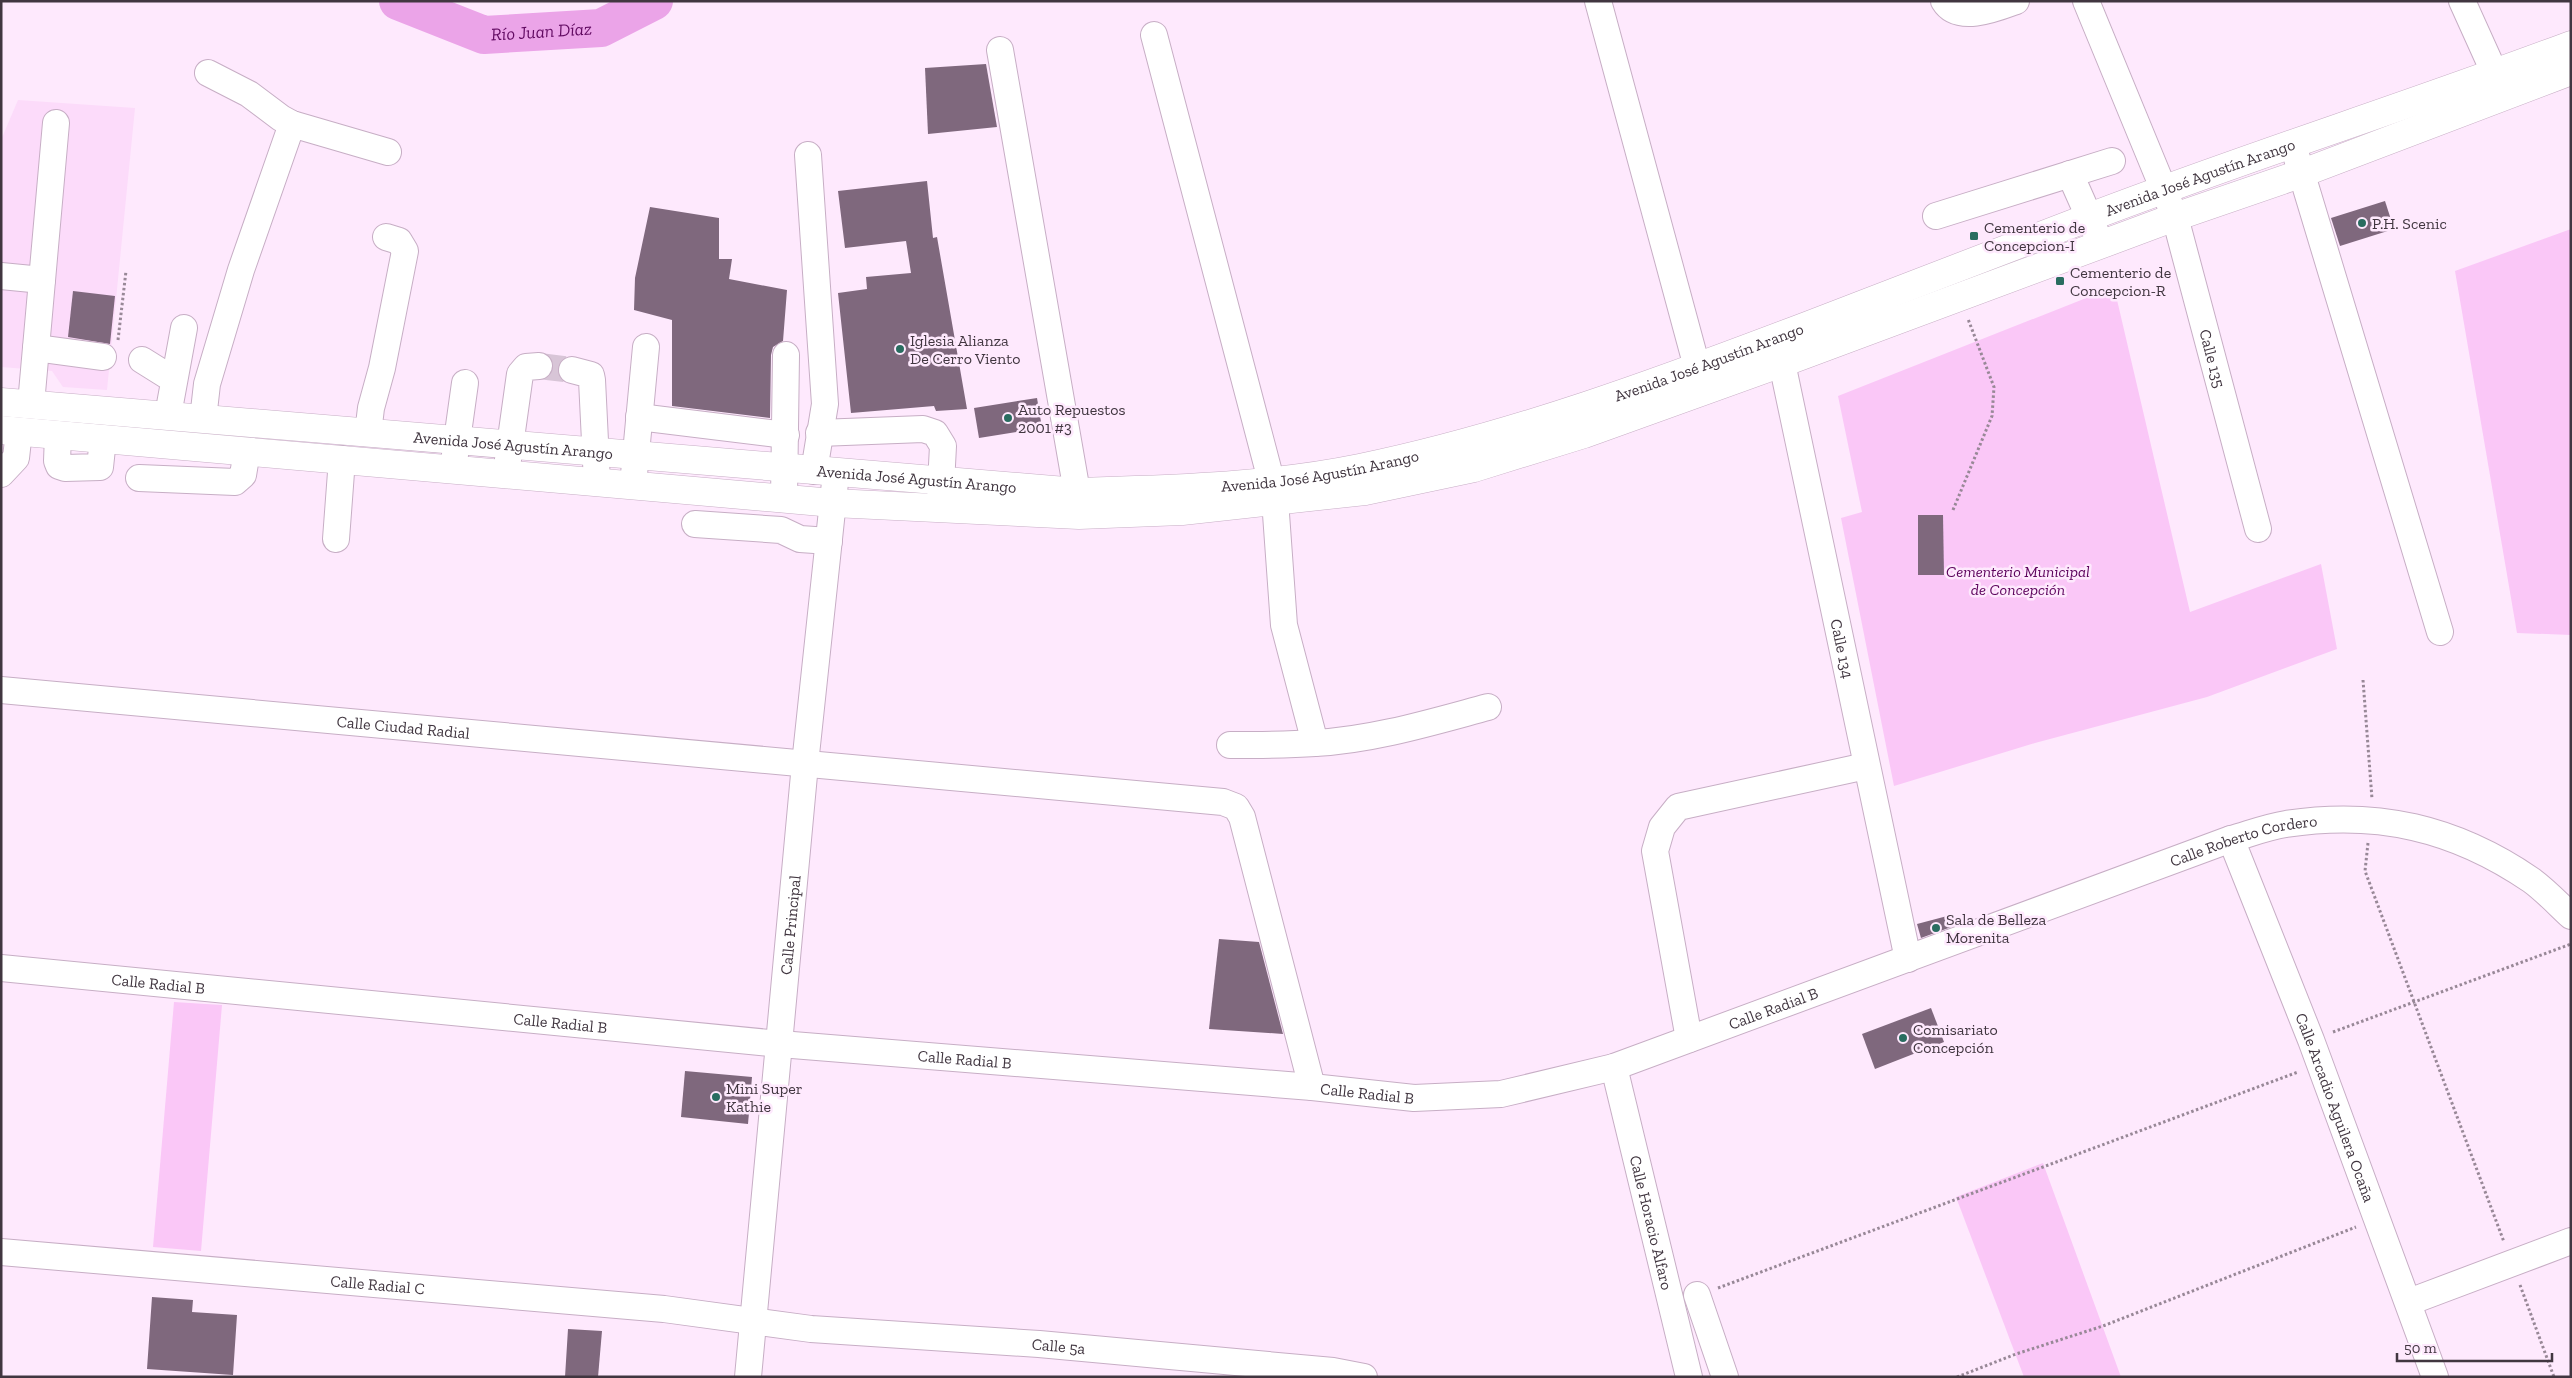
<svg xmlns="http://www.w3.org/2000/svg" width="2572" height="1378" viewBox="0 0 2572 1378" font-family="'Zilla Slab',serif">
	<style>
		.built { fill: #fcdbfa }
		.green { fill: #fac7f7 }
		.lines { fill: none; stroke-linecap: round; stroke-linejoin: round }
		.river { stroke: #eba4e8; stroke-width: 38 }
		.building { fill: #7f687d }
		.minor-tunnel { stroke: #d8c5d7; stroke-width: 26; stroke-dasharray: 26 13; stroke-linecap: butt }
		.minor-casing { stroke: #c7aec5; stroke-width: 28 }
		.major-casing { stroke: #c7aec5; stroke-width: 29 }
		.path { stroke: #988897; stroke-width: 3; stroke-dasharray: 2.5 2.5; stroke-linecap: butt }
		.minor { stroke: #fff; stroke-width: 26 }
		.major { stroke: #fff; stroke-width: 28 }
		.poi-dot { fill: #296d60; stroke: #fee9fd; stroke-width: 2 }
		.labels { text-anchor: middle; stroke-width: 5; stroke-linejoin: round; paint-order: stroke }
		.street-label { font-size: 16px; fill: #413640; stroke: #fee9fd }
		.poi-label { font-size: 16px; fill: #413640; stroke: #fee9fd; text-anchor: start }
		.park-label { font-size: 16px; font-style: italic; fill: #5b005b; stroke: #fee9fd }
		.water-label { font-size: 18px; font-style: italic; fill: #620b62; stroke: #fee9fd }
	</style>
	<rect width="100%" height="100%" fill="#fee9fd"/>
	<polygon class="built" points="18,100 135,108 107,390 63,387 52,371 1,367 1,140"/>
	<g class="green">
		<polygon points="2571,229 2571,635 2517,633 2455,271"/>
		<polygon points="2114,287 2190,612 2321,564 2337,649 2207,697 2035,743 1894,786 1841,518 1862,512 1838,396"/>
		<polygon points="174,1002 222,1005 201,1251 153,1247"/>
		<polygon points="2043,1163 2121,1377 2024,1377 1956,1197"/>
	</g>
	<g class="lines">
		<path class="river" id="s1" d="M398 1 484 35 601 28 654 1"/>
	</g>
	<g class="building">
		<polygon points="986,64 997,127 928,134 925,68"/>
		<polygon points="927,181 933,238 937,237 967,409 936,411 934,406 851,413 838,293 867,289 866,277 911,273 906,241 845,248 838,191"/>
		<polygon points="2385,201 2394,229 2340,246 2331,218"/>
		<polygon points="650,207 719,218 719,259 732,259 729,279 787,290 783,341 773,347 771,355 770,418 672,406 672,320 634,310 635,278"/>
		<polygon points="73,291 115,296 110,344 68,337"/>
		<polygon points="1037,398 1042,428 979,438 974,408"/>
		<polygon points="1918,515 1943,515 1944,575 1918,575"/>
		<polygon points="1951,915 1954,926 1921,938 1917,924"/>
		<polygon points="1219,939 1259,942 1283,1034 1209,1029"/>
		<polygon points="1931,1008 1944,1042 1875,1069 1862,1034"/>
		<polygon points="685,1071 752,1077 748,1124 681,1117"/>
		<polygon points="152,1297 193,1300 192,1312 237,1315 233,1375 147,1369"/>
		<polygon points="568,1329 602,1331 598,1377 565,1377"/>
	</g>
	<g class="lines">
		<polyline class="minor-tunnel" points="539,366 572,370"/>
		<g class="minor-casing">
			<g id="minor">
				<polyline points="1598,1 1697,367"/>
				<path d="M1944 1C1958 24 1997 8 2016 1"/>
				<path id="s2" d="M2086 1 2175 217 2258 529"/>
				<polyline points="2462,1 2504,94"/>
				<polyline points="1154,35 1271,480 1275,500 1284,625 1315,743"/>
				<polyline points="1000,50 1077,492 1079,512"/>
				<polyline points="208,73 249,94 281,118 292,124 388,152"/>
				<polyline points="2293,145 2440,632"/>
				<polyline points="808,155 825,404 814,471"/>
				<polyline points="2070,174 2101,244"/>
				<polyline points="1936,216 2112,161"/>
				<polyline points="1,276 42,280"/>
				<path id="s3" d="M1780 341 1782 363 1908 959"/>
				<polyline points="36,348 103,357"/>
				<polyline points="142,360 166,375 174,376"/>
				<polyline points="572,370 591,375 592,380 597,482"/>
				<polyline points="31,404 56,123"/>
				<polyline points="168,415 184,328"/>
				<polyline points="639,417 786,435"/>
				<polyline points="203,419 207,384 241,270 292,124"/>
				<polyline points="368,433 371,408 382,368 405,251 399,241 386,237"/>
				<polyline points="819,433 923,429 935,433 943,446 940,503"/>
				<polyline points="58,435 57,461 59,466 65,468 100,467 103,439"/>
				<polyline points="453,469 465,383"/>
				<polyline points="1,474 16,458 19,431"/>
				<polyline points="506,474 520,374 526,367 539,366"/>
				<polyline points="139,478 235,482 243,475 247,451"/>
				<polyline points="633,485 646,347"/>
				<polyline points="784,499 786,355"/>
				<polyline points="695,524 781,530 800,539 829,541"/>
				<polyline points="336,539 342,459"/>
				<path id="s4" d="M1 690 1223 802 1236 807 1242 817 1312 1087"/>
				<path d="M1230 745C1258 745 1287 745 1315 743 1373 740 1432 722 1488 707"/>
				<path id="s5" d="M2231 839 2311 1040 2435 1377"/>
				<path id="s6" d="M1 968 780 1044 1312 1087 1414 1098 1501 1094 1614 1067 2231 839C2249 834 2267 827 2286 824 2377 810 2455 828 2531 880 2545 890 2558 904 2571 916"/>
				<polyline points="1689,1039 1655,851 1662,827 1678,807 1866,766"/>
				<path id="s7" d="M1614 1067 1689 1377"/>
				<path id="s8" d="M1 1252 664 1309 811 1329 1039 1344 1333 1371 1364 1377"/>
				<polyline points="1697,1295 1725,1377"/>
				<polyline points="2409,1302 2571,1241"/>
				<path id="s9" d="M748 1377 805 764 836 473"/>
			</g>
		</g>
		<g class="major-casing">
			<g id="major">
				<path id="s10" d="M1 402 1077 492C1171 489 1267 487 1360 468 1514 436 1662 381 1809 325 1900 290 1991 255 2082 220 2243 158 2409 106 2571 45"/>
				<polyline points="1,430 833,503 1079,515 1182,511 1365,491 1474,468 1584,434 1782,363 2175,217 2300,174 2571,71"/>
			</g>
		</g>
		<g class="path">
			<polyline points="118,340 126,271"/>
			<polyline points="1953,510 1992,416 1994,387 1968,319"/>
			<polyline points="2363,680 2372,799"/>
			<polyline points="2368,843 2365,871 2504,1242"/>
			<polyline points="2333,1032 2571,944"/>
			<polyline points="2520,1285 2554,1377"/>
			<polyline points="1718,1288 2298,1072"/>
			<polyline points="1957,1377 2016,1354 2103,1326 2356,1227"/>
		</g>
		<use href="#minor" class="minor"/>
		<use href="#major" class="major"/>
	</g>
	<g class="poi-dot">
		<circle cx="2362" cy="223" r="5"/>
		<rect x="1969" y="231" width="10" height="10" rx="2.5"/>
		<rect x="2055" y="276" width="10" height="10" rx="2.5"/>
		<circle cx="900" cy="349" r="5"/>
		<circle cx="1008" cy="418" r="5"/>
		<circle cx="1936" cy="928" r="5"/>
		<circle cx="1903" cy="1038" r="5"/>
		<circle cx="716" cy="1097" r="5"/>
	</g>
	<g class="labels">
		<g class="street-label">
			<text dy="6" stroke="none"><textPath href="#s10" startOffset="2254">Avenida José Agustín Arango</textPath></text>
			<text dy="6" stroke="none"><textPath href="#s2" startOffset="380">Calle 135</textPath></text>
			<text dy="6" stroke="none"><textPath href="#s10" startOffset="1729">Avenida José Agustín Arango</textPath></text>
			<text dy="6" stroke="none"><textPath href="#s10" startOffset="514">Avenida José Agustín Arango</textPath></text>
			<text dy="6" stroke="none"><textPath href="#s10" startOffset="1324">Avenida José Agustín Arango</textPath></text>
			<text dy="6" stroke="none"><textPath href="#s10" startOffset="919">Avenida José Agustín Arango</textPath></text>
			<text dy="6" stroke="none"><textPath href="#s3" startOffset="314">Calle 134</textPath></text>
			<text dy="6" stroke="none"><textPath href="#s4" startOffset="404">Calle Ciudad Radial</textPath></text>
			<text dy="6" stroke="none"><textPath href="#s6" startOffset="2292">Calle Roberto Cordero</textPath></text>
			<text dy="6" stroke="none"><textPath href="#s9" startOffset="454">Calle Principal</textPath></text>
			<text dy="6" stroke="none"><textPath href="#s6" startOffset="158">Calle Radial B</textPath></text>
			<text dy="6" stroke="none"><textPath href="#s6" startOffset="1792">Calle Radial B</textPath></text>
			<text dy="6" stroke="none"><textPath href="#s6" startOffset="562">Calle Radial B</textPath></text>
			<text dy="6" stroke="none"><textPath href="#s6" startOffset="968">Calle Radial B</textPath></text>
			<text dy="6" stroke="none"><textPath href="#s6" startOffset="1372">Calle Radial B</textPath></text>
			<text dy="6" stroke="none"><textPath href="#s5" startOffset="288">Calle Arcadio Aguilera Ocaña</textPath></text>
			<text dy="6" stroke="none"><textPath href="#s7" startOffset="160">Calle Horacio Alfaro</textPath></text>
			<text dy="6" stroke="none"><textPath href="#s8" startOffset="378">Calle Radial C</textPath></text>
			<text dy="6" stroke="none"><textPath href="#s8" startOffset="1062">Calle 5a</textPath></text>
		</g>
		<g class="poi-label">
			<text x="2372" y="229">P.H. Scenic</text>
			<text x="1984" y="233">Cementerio de<tspan x="1984" dy="18">Concepcion-I</tspan></text>
			<text x="2070" y="278">Cementerio de<tspan x="2070" dy="18">Concepcion-R</tspan></text>
			<text x="910" y="346">Iglesia Alianza<tspan x="910" dy="18">De Cerro Viento</tspan></text>
			<text x="1018" y="415">Auto Repuestos<tspan x="1018" dy="18">2001 #3</tspan></text>
			<text x="1946" y="925">Sala de Belleza<tspan x="1946" dy="18">Morenita</tspan></text>
			<text x="1913" y="1035">Comisariato<tspan x="1913" dy="18">Concepción</tspan></text>
			<text x="726" y="1094">Mini Super<tspan x="726" dy="18">Kathie</tspan></text>
		</g>
		<g class="park-label">
			<text x="2018" y="577">Cementerio Municipal<tspan x="2018" dy="18">de Concepción</tspan></text>
		</g>
		<g class="water-label">
			<text dy="6" stroke="none"><textPath href="#s1" startOffset="150">Río Juan Díaz</textPath></text>
		</g>
	</g>
	<rect width="2572" height="1378" fill="none" stroke="#413640" stroke-width="5"/>
	<path d="M2397 1353v8h155v-8" fill="none" stroke="#413640" stroke-width="2.5"/>
	<text x="2404" y="1353" font-size="15" fill="#413640" stroke="#fee9fd" stroke-width="4" paint-order="stroke">50 m</text>
</svg>
